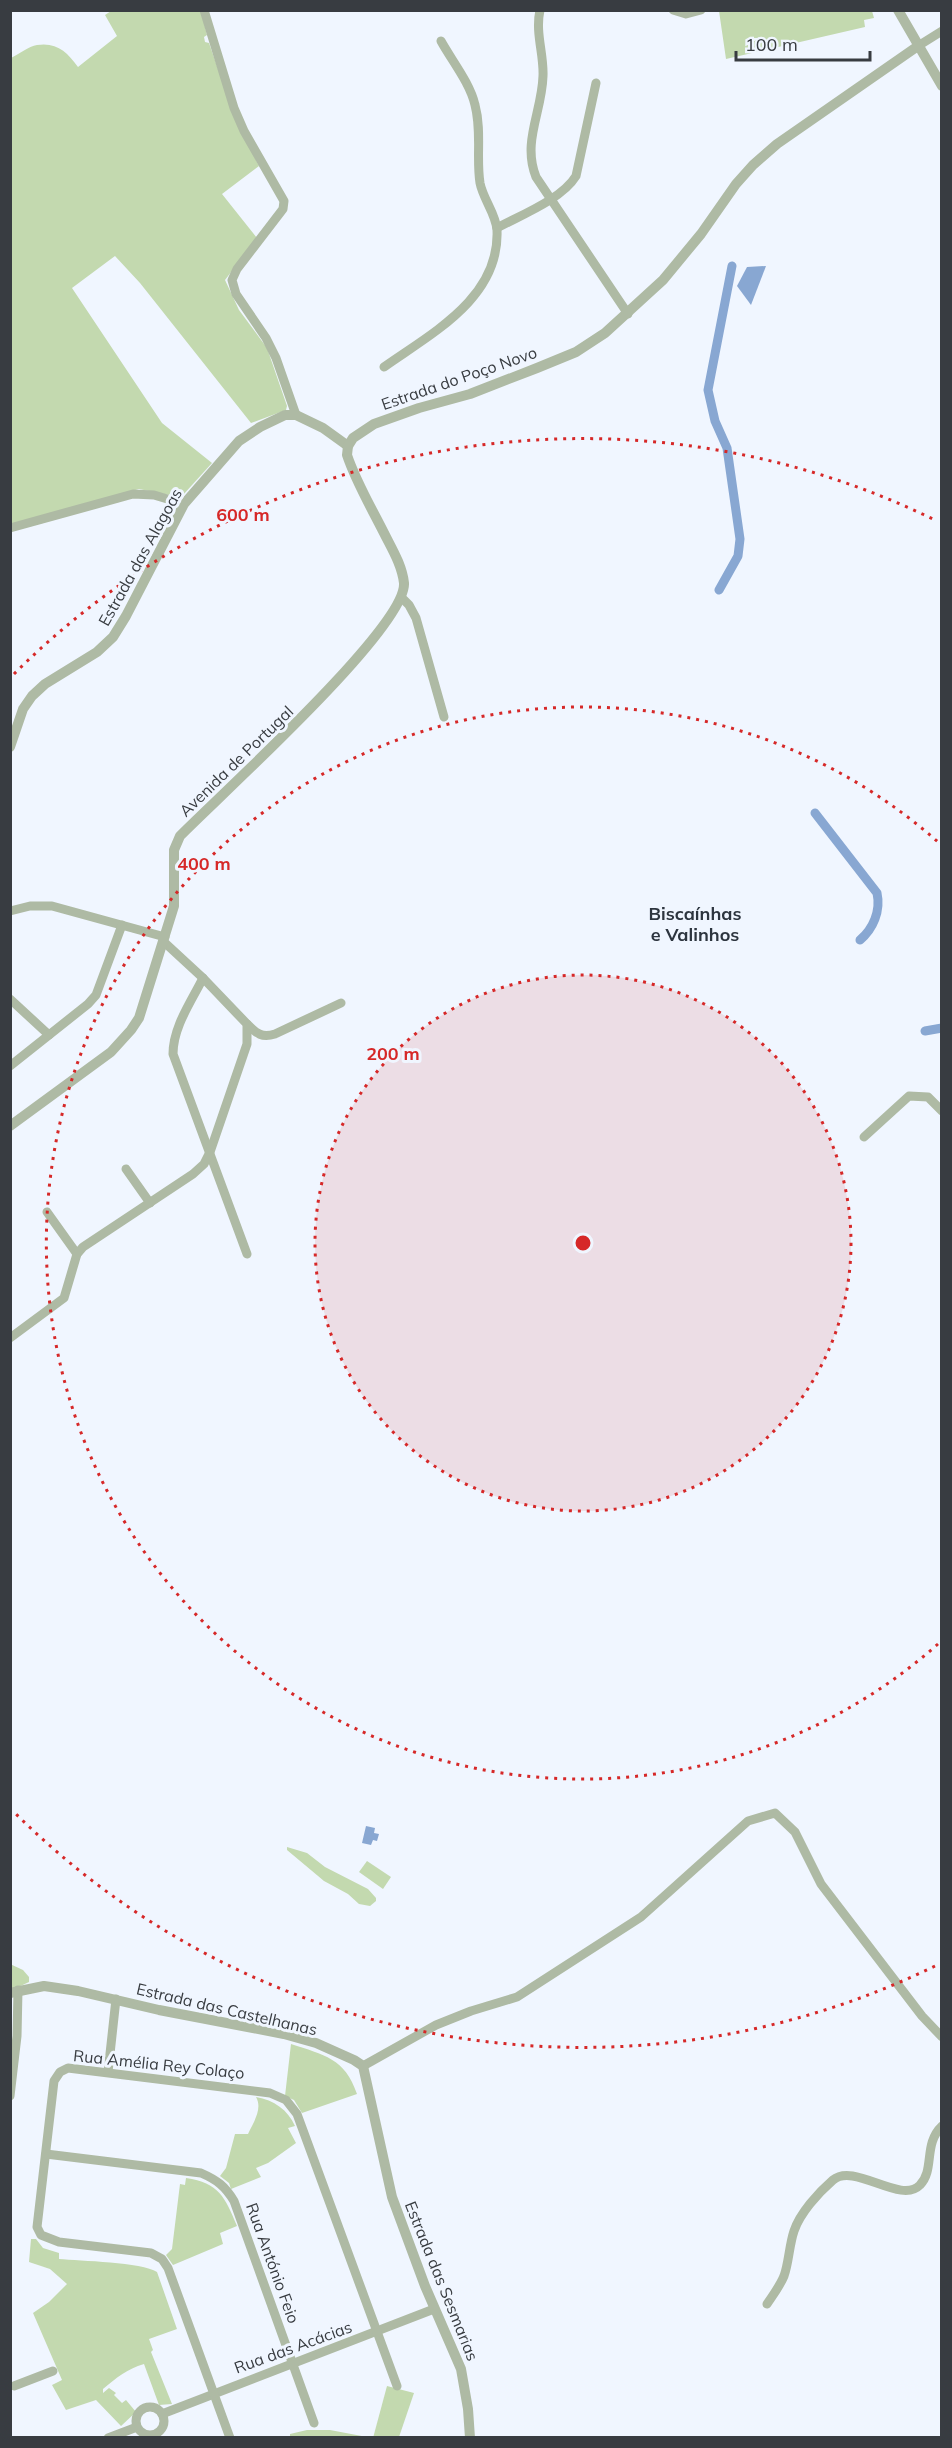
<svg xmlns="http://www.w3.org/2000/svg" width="952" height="2448" viewBox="0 0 952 2448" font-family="Mulish,sans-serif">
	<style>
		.green { fill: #c3d9af }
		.water { fill: #88a7d2 }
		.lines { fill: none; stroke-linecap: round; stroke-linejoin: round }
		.canal { stroke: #88a7d2; stroke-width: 9 }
		.minor { stroke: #aebaa4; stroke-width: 9 }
		.tertiary { stroke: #aebaa4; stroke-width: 10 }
		.ring { fill: none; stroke: #d62828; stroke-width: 3; stroke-dasharray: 3 6 }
		.labels { text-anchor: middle; stroke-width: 6; stroke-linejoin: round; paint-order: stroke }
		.street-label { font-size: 16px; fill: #383c41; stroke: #f0f6ff }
		.neighbourhood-label { font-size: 18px; font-weight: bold; fill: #2d353f; stroke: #f0f6ff }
		.centre { fill: #d62828; stroke: #f0f6ff; stroke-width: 3 }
		.ring-label { font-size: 18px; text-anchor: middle; font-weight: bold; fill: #d62828; stroke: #f0f6ff; stroke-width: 6; stroke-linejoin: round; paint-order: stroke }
	</style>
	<rect width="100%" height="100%" fill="#f0f6ff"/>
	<g class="green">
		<path d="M111 11H201L207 35 204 37 205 42 209 43 235 118 259 166 222 194 257 238 225 280 239 310 267 348 287 406 286 410 251 423 140 283 115 256 72 288 162 423 212 463 183 495 174 496 139 489 11 524V58C18 55 29 46 37 45 57 42 67 52 78 67L117 36 105 15Z"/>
		<polygon points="719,11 872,11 874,18 864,20 865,27 726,59"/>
		<polygon points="287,1847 307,1853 325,1867 368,1889 376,1898 376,1901 370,1906 359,1904 348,1894 324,1881 287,1850"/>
		<polygon points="367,1861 391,1877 383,1889 359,1872"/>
		<polygon points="10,1964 23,1970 29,1977 29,1982 10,1991"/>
		<path d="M291 2044C324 2055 345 2058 357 2094L302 2113 294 2100 285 2096Z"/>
		<path d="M256 2097C274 2100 288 2110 295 2126L288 2128 296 2143 268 2163 256 2168 261 2177 231 2189 229 2183 220 2176 226 2168 235 2134H248C253 2123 263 2109 256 2097Z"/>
		<path d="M186 2178C219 2183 225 2197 237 2226L220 2233 223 2244 173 2265 166 2255 172 2249 180 2184 185 2185Z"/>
		<path d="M31 2239H36L43 2248 59 2253V2259C80 2261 142 2262 157 2272L177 2329 149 2339 153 2350 151 2352 172 2404 159 2405 144 2364C127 2369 116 2378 103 2389V2393L109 2388 116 2393 114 2395 122 2403 126 2400 136 2412 121 2426 96 2400 66 2410 52 2385 62 2380 33 2313 49 2302 67 2284 50 2269 29 2262Z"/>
		<polygon points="387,2386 414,2393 399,2437 373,2438"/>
		<polygon points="307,2430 330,2430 367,2437 290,2437 290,2434"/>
	</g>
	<g class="water">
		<polygon points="766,266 751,305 737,286 747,267"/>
		<polygon points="366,1826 375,1828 374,1833 379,1834 377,1841 373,1840 371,1845 362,1843"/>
	</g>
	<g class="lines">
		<g class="canal">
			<polyline points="719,590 738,556 740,539 727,448 715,421 708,390 732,266"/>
			<path d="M815 813 877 893C881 911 873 929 860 940"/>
			<polyline points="925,1031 942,1028"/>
		</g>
		<g class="minor">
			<polyline points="204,10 234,108 244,131 284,201 283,209 237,269 232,280 236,294 266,338 276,358 296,415"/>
			<path d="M540 10C535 33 544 54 543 76 542 112 522 142 536 177L628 314"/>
			<polyline points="673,10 686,14 701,10"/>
			<polyline points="918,46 942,31"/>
			<path d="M497 228C521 215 562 199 576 176L596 83"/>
			<path d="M384 367C432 333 500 298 497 230 496 214 483 199 480 183 476 158 482 131 475 105 470 83 452 61 441 41"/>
			<polyline points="10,528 133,494 154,495 184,504"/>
			<polyline points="402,598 409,605 416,618 444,717"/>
			<polyline points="10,911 30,906 52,906 165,937"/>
			<path d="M203 978C191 1002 173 1027 173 1054L247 1254"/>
			<polyline points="10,999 49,1035"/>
			<path d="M247 1024C257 1034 262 1038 275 1034L341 1003"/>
			<polyline points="10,1066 88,1004 96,995 122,925"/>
			<polyline points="864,1137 909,1096 928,1097 942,1111"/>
			<polyline points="126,1169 150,1203"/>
			<polyline points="47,1212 77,1254"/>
			<polyline points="10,1338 64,1298 77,1254 83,1247 193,1174 204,1164 210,1152 247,1044 247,1024 203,978 164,942"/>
			<polyline points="363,2066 436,2025 471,2011 517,1997 641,1917 748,1821 775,1813 795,1832 821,1884 922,2016 942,2037"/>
			<polyline points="108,2072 116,1999"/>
			<polyline points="10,2096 17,2036 18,1990"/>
			<path d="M46 2154 201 2173C217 2180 225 2186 234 2201L314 2423"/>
			<path d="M767 2304C773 2295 780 2286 784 2276 789 2262 789 2246 794 2231 800 2213 818 2193 833 2180 854 2162 901 2205 920 2185 935 2170 923 2144 942 2126"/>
			<polyline points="14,2386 53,2371"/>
			<circle cx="150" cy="2421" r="14"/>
			<polyline points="162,2414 434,2309"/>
			<polyline points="108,2438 137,2427"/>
			<polyline points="230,2438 168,2268 162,2259 151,2253 59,2242 41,2235 37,2227 54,2081 60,2072 68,2068 270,2093 286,2100 297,2114 397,2386"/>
		</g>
		<g class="tertiary">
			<polyline points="898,10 942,86"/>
			<polyline points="10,747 23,709 32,696 45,684 97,652 113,637 126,616 184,504 239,441 260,427 285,415 296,415 323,428 348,446"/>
			<path d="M10 1126 111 1052 131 1030 139 1018 174 906V850L180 836C217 798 407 627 404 583 402 565 392 549 384 533 371 507 356 482 347 455L348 446 353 438 374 424 419 408 470 394 537 368 576 352 605 333 663 280 701 234 736 184 753 165 777 144 918 46"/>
			<polyline points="10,1993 44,1986 78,1991 159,2010 284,2034 316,2043 354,2060 363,2066 392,2197 425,2286 461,2369 468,2409 470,2438"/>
		</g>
	</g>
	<circle cx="583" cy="1243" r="268" fill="#d62828" fill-opacity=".12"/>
	<g class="ring">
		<circle cx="583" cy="1243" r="268"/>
		<path d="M938 1644A536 536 0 1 1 938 842"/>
		<path d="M935 1966A804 804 0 0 1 14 1812M14 674A804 804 0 0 1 935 520"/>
	</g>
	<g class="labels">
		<g class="street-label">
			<text transform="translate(459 378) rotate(-19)" y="6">Estrada do Poço Novo</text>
			<text transform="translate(140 557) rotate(-61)" y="6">Estrada das Alagoas</text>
			<text transform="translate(236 761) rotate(-44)" y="6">Avenida de Portugal</text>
			<text transform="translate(227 2009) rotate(13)" y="6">Estrada das Castelhanas</text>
			<text transform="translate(159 2064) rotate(6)" y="6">Rua Amélia Rey Colaço</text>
			<text transform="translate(273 2263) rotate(70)" y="6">Rua António Feio</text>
			<text transform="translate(442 2281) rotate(68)" y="6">Estrada das Sesmarias</text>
			<text transform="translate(293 2347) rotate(-20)" y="6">Rua das Acácias</text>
		</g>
		<g class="neighbourhood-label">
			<text x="695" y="920">Biscaínhas<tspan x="695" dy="21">e Valinhos</tspan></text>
		</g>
	</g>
	<circle cx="583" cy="1243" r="9" class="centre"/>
	<g class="ring-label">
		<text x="243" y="521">600 m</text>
		<text x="204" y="870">400 m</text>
		<text x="393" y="1060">200 m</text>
	</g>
	<rect width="952" height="2448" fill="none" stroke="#383c41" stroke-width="24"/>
	<path d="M736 51v9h134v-9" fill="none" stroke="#383c41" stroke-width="3"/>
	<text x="745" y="51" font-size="18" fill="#383c41" stroke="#f0f6ff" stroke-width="4.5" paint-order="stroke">100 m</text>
</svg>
